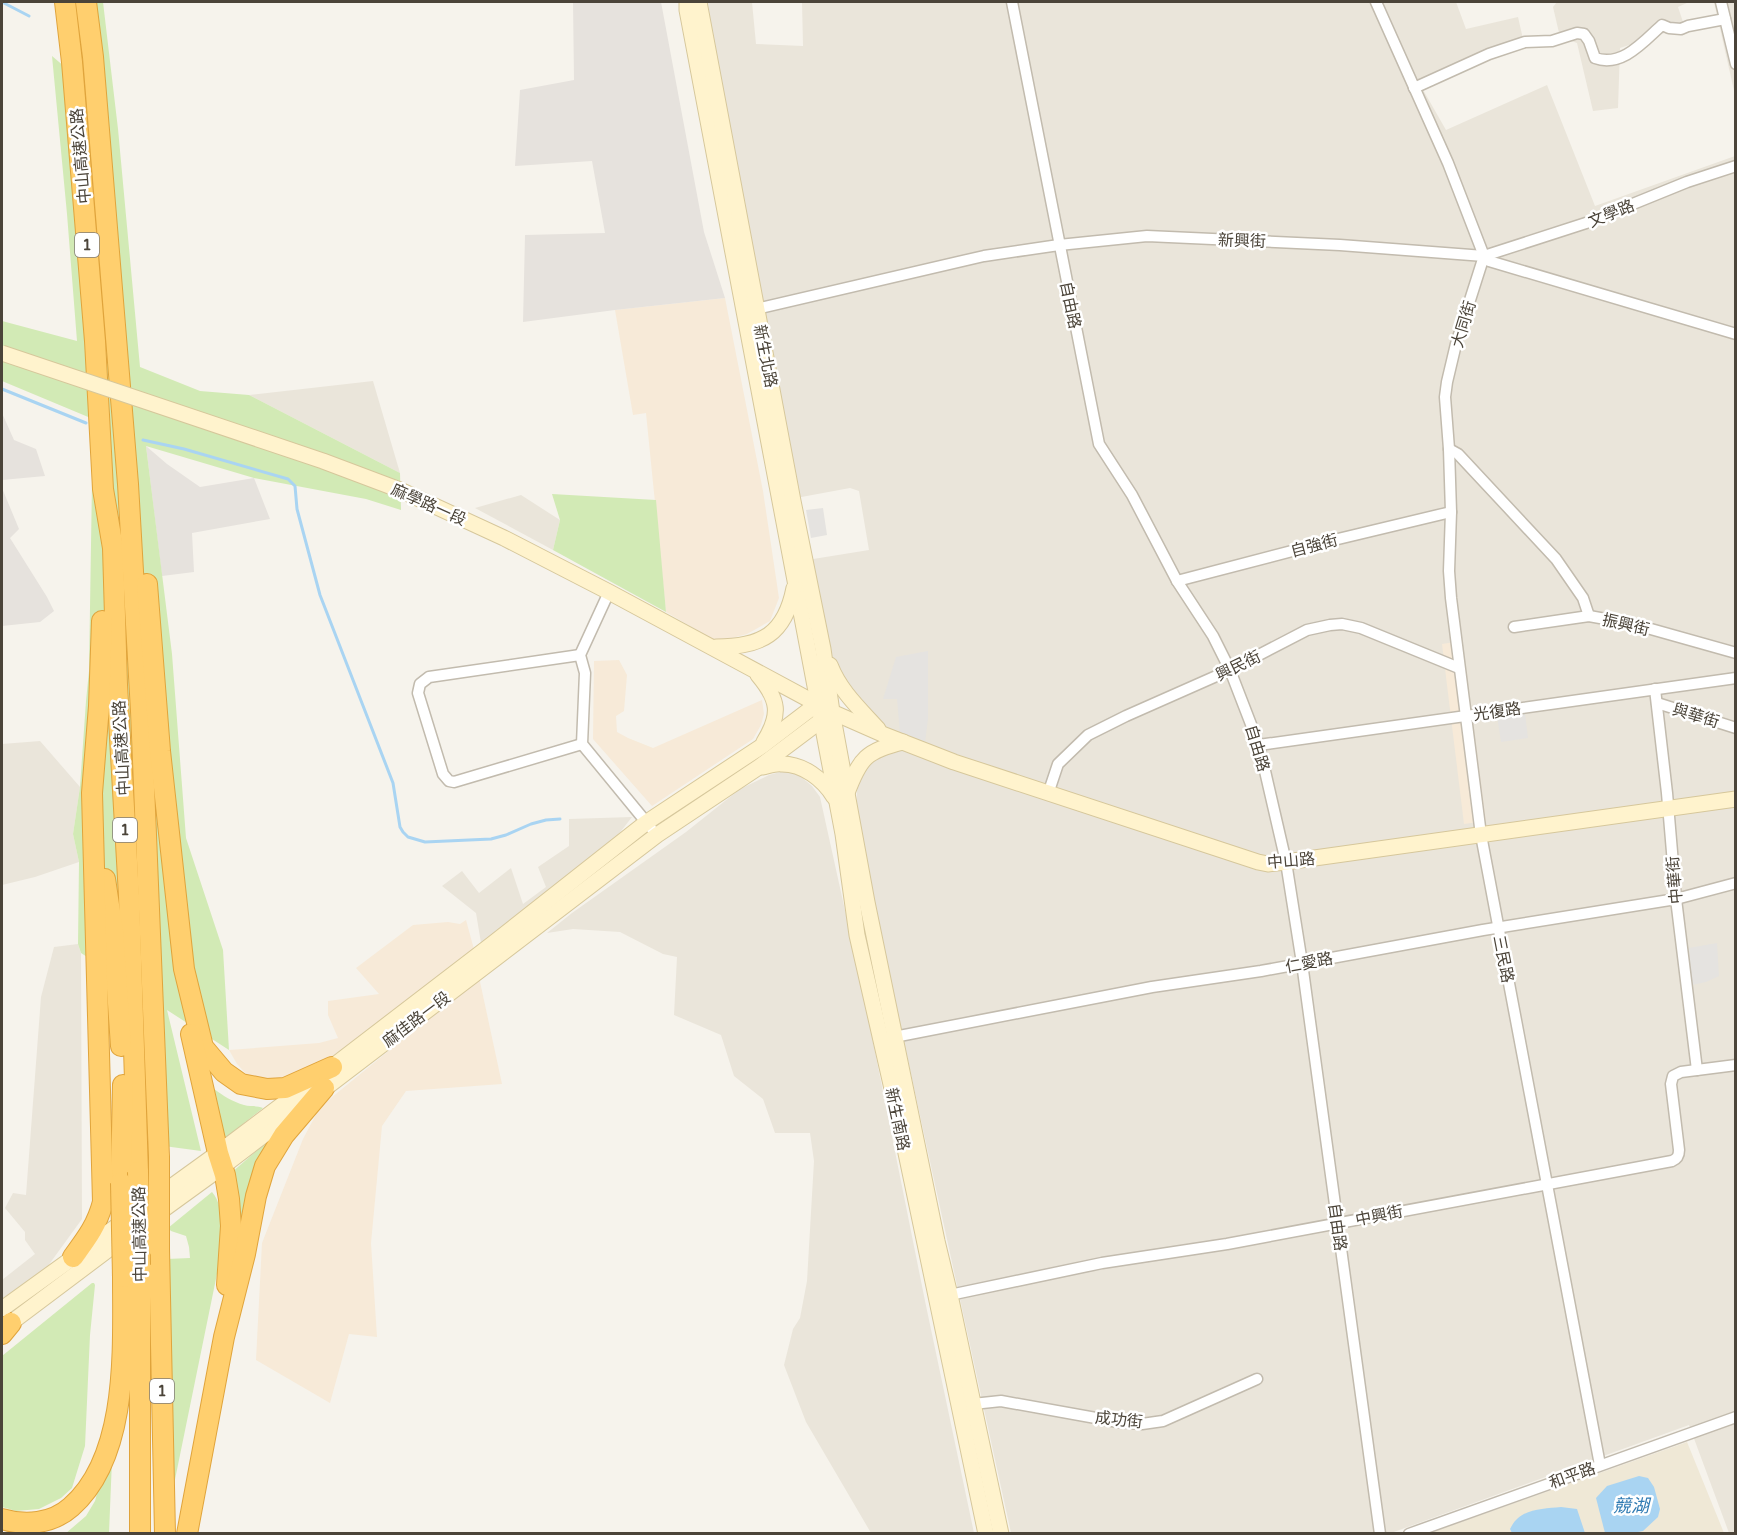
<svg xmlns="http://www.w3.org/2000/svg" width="1737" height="1535" viewBox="0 0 1737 1535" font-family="'Varela Round','Noto Sans TC',sans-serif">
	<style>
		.residential { fill: #eae5da }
		.commercial { fill: #f7ead8 }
		.industrial { fill: #e6e2dd }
		.education { fill: #efe8d6 }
		.green { fill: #d2eab5 }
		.parking { fill: #e5e3e0 }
		.water { fill: #a9d4f2 }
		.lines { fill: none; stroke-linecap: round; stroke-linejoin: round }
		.stream { stroke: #a9d4f2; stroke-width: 3 }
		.minor-casing { stroke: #c2bbae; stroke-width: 13 }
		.secondary-casing { stroke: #d6c79b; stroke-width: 17 }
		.motorway-casing { stroke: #e0a43c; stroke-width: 22 }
		.minor { stroke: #fff; stroke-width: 10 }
		.secondary { stroke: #fff3cd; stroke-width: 15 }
		.motorway { stroke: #ffcf6e; stroke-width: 20 }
		.secondary-bridge-casing { stroke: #d6c79b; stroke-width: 17; stroke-linecap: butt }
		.motorway-bridge-casing { stroke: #e0a43c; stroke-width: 22; stroke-linecap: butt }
		.secondary-bridge { stroke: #fff3cd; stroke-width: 15 }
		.motorway-bridge { stroke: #ffcf6e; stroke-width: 20 }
		.labels { text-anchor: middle; stroke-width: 5; stroke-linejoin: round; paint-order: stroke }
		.shield { fill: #fff; stroke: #817c74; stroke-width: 1.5 }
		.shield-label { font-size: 15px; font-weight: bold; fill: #4b4439 }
		.street-label { font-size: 16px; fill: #4b4439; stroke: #fff }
		.water-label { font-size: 18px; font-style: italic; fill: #2e7ab2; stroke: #fff }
	</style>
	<rect width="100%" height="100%" fill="#f6f3ec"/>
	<g class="residential">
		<polygon points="708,2 752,2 756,44 803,46 802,2 1456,2 1466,29 1518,17 1523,39 1422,88 1446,130 1547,85 1595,206 1735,156 1735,1533 1729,1533 1689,1425 1391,1533 1011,1533 875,909 856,804 858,780 880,742 830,665 807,560 869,550 859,491 850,488 796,498 709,20"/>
		<polygon points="1557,2 1689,2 1678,7 1684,25 1657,36 1620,48 1618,108 1593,111 1577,43 1560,37 1553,7"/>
		<polygon points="1714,2 1735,2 1735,95"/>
		<polygon points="373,381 400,473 249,395"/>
		<polygon points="521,495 560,520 553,550 475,508"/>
		<polygon points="40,741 80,787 73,834 79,862 35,877 2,885 2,744"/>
		<polygon points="780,772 790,772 800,776 812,786 820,797 863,992 925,1301 974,1533 871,1533 806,1422 784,1365 793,1329 800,1318 807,1281 814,1161 810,1133 775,1133 763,1099 734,1076 721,1035 674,1015 677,957 663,954 620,932 573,929 547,933 572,913 686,832 740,789 769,775"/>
		<polygon points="632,817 618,835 481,943 476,913 442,886 462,871 479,893 511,868 523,904 546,887 538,867 569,846 569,819"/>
		<polygon points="78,944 81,953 82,1219 29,1292 2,1312 2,1280 35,1254 25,1240 25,1232 5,1208 13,1193 26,1195 41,997 54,947"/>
	</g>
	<g class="commercial">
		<polygon points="725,298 763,491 779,598 770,621 747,634 717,642 666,612 646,413 633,415 615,310"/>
		<polygon points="1462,641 1486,821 1464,824 1442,644"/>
		<polygon points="619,660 627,675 624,711 616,716 617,732 628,738 653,748 762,700 764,714 761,725 753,739 652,806 593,739 594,661"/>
		<polygon points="466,920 475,953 336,1056 280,1083 250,1078 237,1064 229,1050 319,1043 338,1038 328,1015 328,1001 379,994 356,968 413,925 448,922 460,924"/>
		<polygon points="479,977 502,1084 406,1091 382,1126 371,1243 377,1337 349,1334 330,1403 256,1360 262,1243 303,1139 320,1107"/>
	</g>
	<g class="industrial">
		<polygon points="573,2 661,2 704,232 725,298 615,310 523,322 525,235 605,233 592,161 515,166 520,90 574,80"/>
		<polygon points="2,413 14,440 36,449 45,476 2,480"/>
		<polygon points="146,446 167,464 200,487 254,478 270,519 192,533 194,572 162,576"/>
		<polygon points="2,488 19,529 10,538 47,597 54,611 40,622 2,626"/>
	</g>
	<polygon class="education" points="1687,1442 1724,1533 1427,1534"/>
	<g class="green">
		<polygon points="89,2 103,2 118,129 140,367 200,391 249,395 400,473 401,510 366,499 254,478 146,446 172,654 186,838 223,950 229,1050 167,1010 201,1151 164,1146 159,1003 81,953 78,944 79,862 73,834 80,787 86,701 89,671 93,419 2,381 2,321 77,341 67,214 52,56 99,96"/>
		<polygon points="552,494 656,500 666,612 553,550 560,520"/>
		<path d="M214 1089C222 1095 233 1102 244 1105 251 1107 257 1105 263 1108L213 1148Z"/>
		<polygon points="270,1139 242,1216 236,1216 223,1180"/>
		<path d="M212 1192C226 1207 222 1245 219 1264L170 1504 167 1259 190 1258 189 1247 186 1236 171 1231 168 1228Z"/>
		<polygon points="92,1283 94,1283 95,1285 90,1335 85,1446 72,1488 61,1498 39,1509 16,1511 2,1507 2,1356"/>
		<polygon points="113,1436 109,1533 65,1534 86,1516 95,1501"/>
	</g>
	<g class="parking">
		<polygon points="823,508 827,535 811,538 806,510"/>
		<polygon points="928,651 928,719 925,743 900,733 897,699 883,699 896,657"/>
		<polygon points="1525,713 1528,738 1501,742 1497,716"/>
		<polygon points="1717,943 1719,976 1706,982 1692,985 1689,948"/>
	</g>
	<g class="water">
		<polygon points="1639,1476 1648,1478 1654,1487 1660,1509 1658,1517 1643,1531 1633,1533 1605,1533 1596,1498 1607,1486"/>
		<path d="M1561 1507 1577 1509 1585 1533H1512L1510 1529C1520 1508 1542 1509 1561 1507Z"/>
	</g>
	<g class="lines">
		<g class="stream">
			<polyline points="2,2 29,16"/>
			<polyline points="2,389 86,423"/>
			<polyline points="143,440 184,449 288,479 295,486 297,509 320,595 393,783 400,827 403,832 408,837 425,842 491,839 506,835 531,824 546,820 560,819"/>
		</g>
		<g class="minor-casing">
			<g id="minor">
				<polyline points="1012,2 1099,444 1132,495 1177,581 1213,636 1230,670 1259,745 1286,862 1302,963 1380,1534"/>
				<polyline points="1376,2 1448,163 1484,256 1456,344 1447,382 1445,397 1449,449 1451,512 1449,571 1451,598 1481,835 1600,1465"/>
				<polyline points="1721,2 1736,64"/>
				<path d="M1414 88 1489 54 1525 42 1552 41 1577 33 1584 34 1589 41 1595 58C1622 68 1644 41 1662 25L1669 28 1681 29 1688 26 1725 19"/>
				<polyline points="1484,256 1586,223 1687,182 1736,166"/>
				<polyline points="752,310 984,256 1059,245 1147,236 1340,245 1484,256 1489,261 1736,334"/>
				<polyline points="1449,449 1458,454 1556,559 1583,598 1589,616"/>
				<polyline points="1177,581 1338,539 1451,512"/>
				<polyline points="609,592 580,655 585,673 582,744 651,828"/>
				<polyline points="1514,627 1589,616 1633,624 1736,653"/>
				<polyline points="580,655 429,677 420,684 418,693 443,774 449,781 454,782 582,744"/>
				<polyline points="1655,689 1667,793 1676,899 1697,1070"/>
				<polyline points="1657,703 1736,728"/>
				<polyline points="1259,745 1736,678"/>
				<polyline points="1048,794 1058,764 1088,735 1126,716 1230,670 1307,630 1330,625 1342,624 1361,628 1459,668"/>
				<polyline points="889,1038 1152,987 1261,971 1483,930 1676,899 1736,883"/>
				<path d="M945 1296 1102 1263 1227 1244 1672 1161C1677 1159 1679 1156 1679 1150L1671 1084 1673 1076 1681 1072 1736 1065"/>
				<polyline points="973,1404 1001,1401 1118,1422 1142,1424 1163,1421 1257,1379"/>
				<polyline points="1409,1534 1736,1417"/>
			</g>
		</g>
		<g class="secondary-casing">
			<g id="secondary">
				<polyline points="687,2 687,10 843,834 857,935 898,1115 986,1534"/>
				<polyline points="699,2 793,501 823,649 832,712 867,902 937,1241 950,1295 1001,1534"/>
				<polyline points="400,490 504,538 609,592 832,712 882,734 954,762 1258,862 1268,864 1286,862 1736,799"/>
				<path d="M716 647C762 647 785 634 794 588"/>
				<path d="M830 665C840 691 860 709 878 729"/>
				<path d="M758 675C779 700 781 714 764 742"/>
				<path d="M762 767C768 766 775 763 782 764 803 764 823 779 834 797"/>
				<path d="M847 793C860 758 866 751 903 742"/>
				<polyline points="153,1217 222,1167 657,835 759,767 827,716"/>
				<polyline points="2,1309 218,1153 332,1067 491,945 647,822 762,746 817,704"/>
				<polyline points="4,1328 129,1234"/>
			</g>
		</g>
		<g class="motorway-casing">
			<g id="motorway">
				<polyline points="65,2 72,62 95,341 103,489 113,548 117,685 129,896 138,1172"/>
				<polyline points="86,2 93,57 128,484 141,711 159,1157"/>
				<polyline points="147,584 160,751 184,969 203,1047 224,1072 241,1084 267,1089 285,1088 332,1067"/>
				<polyline points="105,879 113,931 121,1046"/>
				<polyline points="191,1034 218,1153 225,1175 229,1199 231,1226 227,1285"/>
				<polyline points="121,1183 123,1085"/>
				<polyline points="159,1249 165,1534"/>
				<path d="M73 1257C87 1238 97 1225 103 1202L92 793 99 706 102 621"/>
				<polyline points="2,1334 11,1323"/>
				<path d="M2 1519C25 1526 52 1524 71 1507 129 1456 123 1349 123 1277"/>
				<polyline points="140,1534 140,1265"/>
				<polyline points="187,1534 224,1337 245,1254 256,1196 265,1166 284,1135 324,1088"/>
			</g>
		</g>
		<use href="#minor" class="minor"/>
		<use href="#secondary" class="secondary"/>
		<use href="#motorway" class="motorway"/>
		<g class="secondary-bridge-casing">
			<polyline id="secondary-bridge" points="2,353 323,461 400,490"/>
		</g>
		<g class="motorway-bridge-casing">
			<g id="motorway-bridge">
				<polyline points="138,1172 140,1265"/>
				<polyline points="121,1183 123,1277"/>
				<polyline points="159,1249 159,1157"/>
			</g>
		</g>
		<use href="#secondary-bridge" class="secondary-bridge"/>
		<use href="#motorway-bridge" class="motorway-bridge"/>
	</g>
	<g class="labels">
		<g class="shield">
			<rect x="75" y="233" width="24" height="24" rx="4.5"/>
			<rect x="113" y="818" width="24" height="24" rx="4.5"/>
			<rect x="150" y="1379" width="24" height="24" rx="4.5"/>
		</g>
		<g class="shield-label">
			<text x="87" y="250">1</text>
			<text x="125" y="835">1</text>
			<text x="162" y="1396">1</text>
		</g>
		<g class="street-label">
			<text transform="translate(80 156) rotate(-95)" y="6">中山高速公路</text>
			<text transform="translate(1611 213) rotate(-22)" y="6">文學路</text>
			<text transform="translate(1242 240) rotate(2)" y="6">新興街</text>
			<text transform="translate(1071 305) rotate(78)" y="6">自由路</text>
			<text transform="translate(1463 324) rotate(-73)" y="6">大同街</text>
			<text transform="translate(766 356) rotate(79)" y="6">新生北路</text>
			<text transform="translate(429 504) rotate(24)" y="6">麻學路一段</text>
			<text transform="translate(1314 545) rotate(-15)" y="6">自強街</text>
			<text transform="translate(1626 624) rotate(13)" y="6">振興街</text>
			<text transform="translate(1238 665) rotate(-26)" y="6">興民街</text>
			<text transform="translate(1497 711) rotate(-8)" y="6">光復路</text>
			<text transform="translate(1696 715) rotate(17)" y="6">與華街</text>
			<text transform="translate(121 748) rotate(-93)" y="6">中山高速公路</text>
			<text transform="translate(1258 748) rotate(73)" y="6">自由路</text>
			<text transform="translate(1291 860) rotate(-5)" y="6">中山路</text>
			<text transform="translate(1674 880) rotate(-95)" y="6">中華街</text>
			<text transform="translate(1504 959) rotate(79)" y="6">三民路</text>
			<text transform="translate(1309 962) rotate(-11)" y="6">仁愛路</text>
			<text transform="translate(416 1019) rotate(-37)" y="6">麻佳路一段</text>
			<text transform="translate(898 1119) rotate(78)" y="6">新生南路</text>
			<text transform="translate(1379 1215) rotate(-11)" y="6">中興街</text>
			<text transform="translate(1338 1227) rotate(82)" y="6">自由路</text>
			<text transform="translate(139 1234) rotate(-91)" y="6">中山高速公路</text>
			<text transform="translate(1119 1419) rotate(6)" y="6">成功街</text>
			<text transform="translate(1572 1475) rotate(-20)" y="6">和平路</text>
		</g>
		<g class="water-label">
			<text x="1631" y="1512">競湖</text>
		</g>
	</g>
	<rect width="1737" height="1535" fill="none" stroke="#4b4439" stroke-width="6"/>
</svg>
